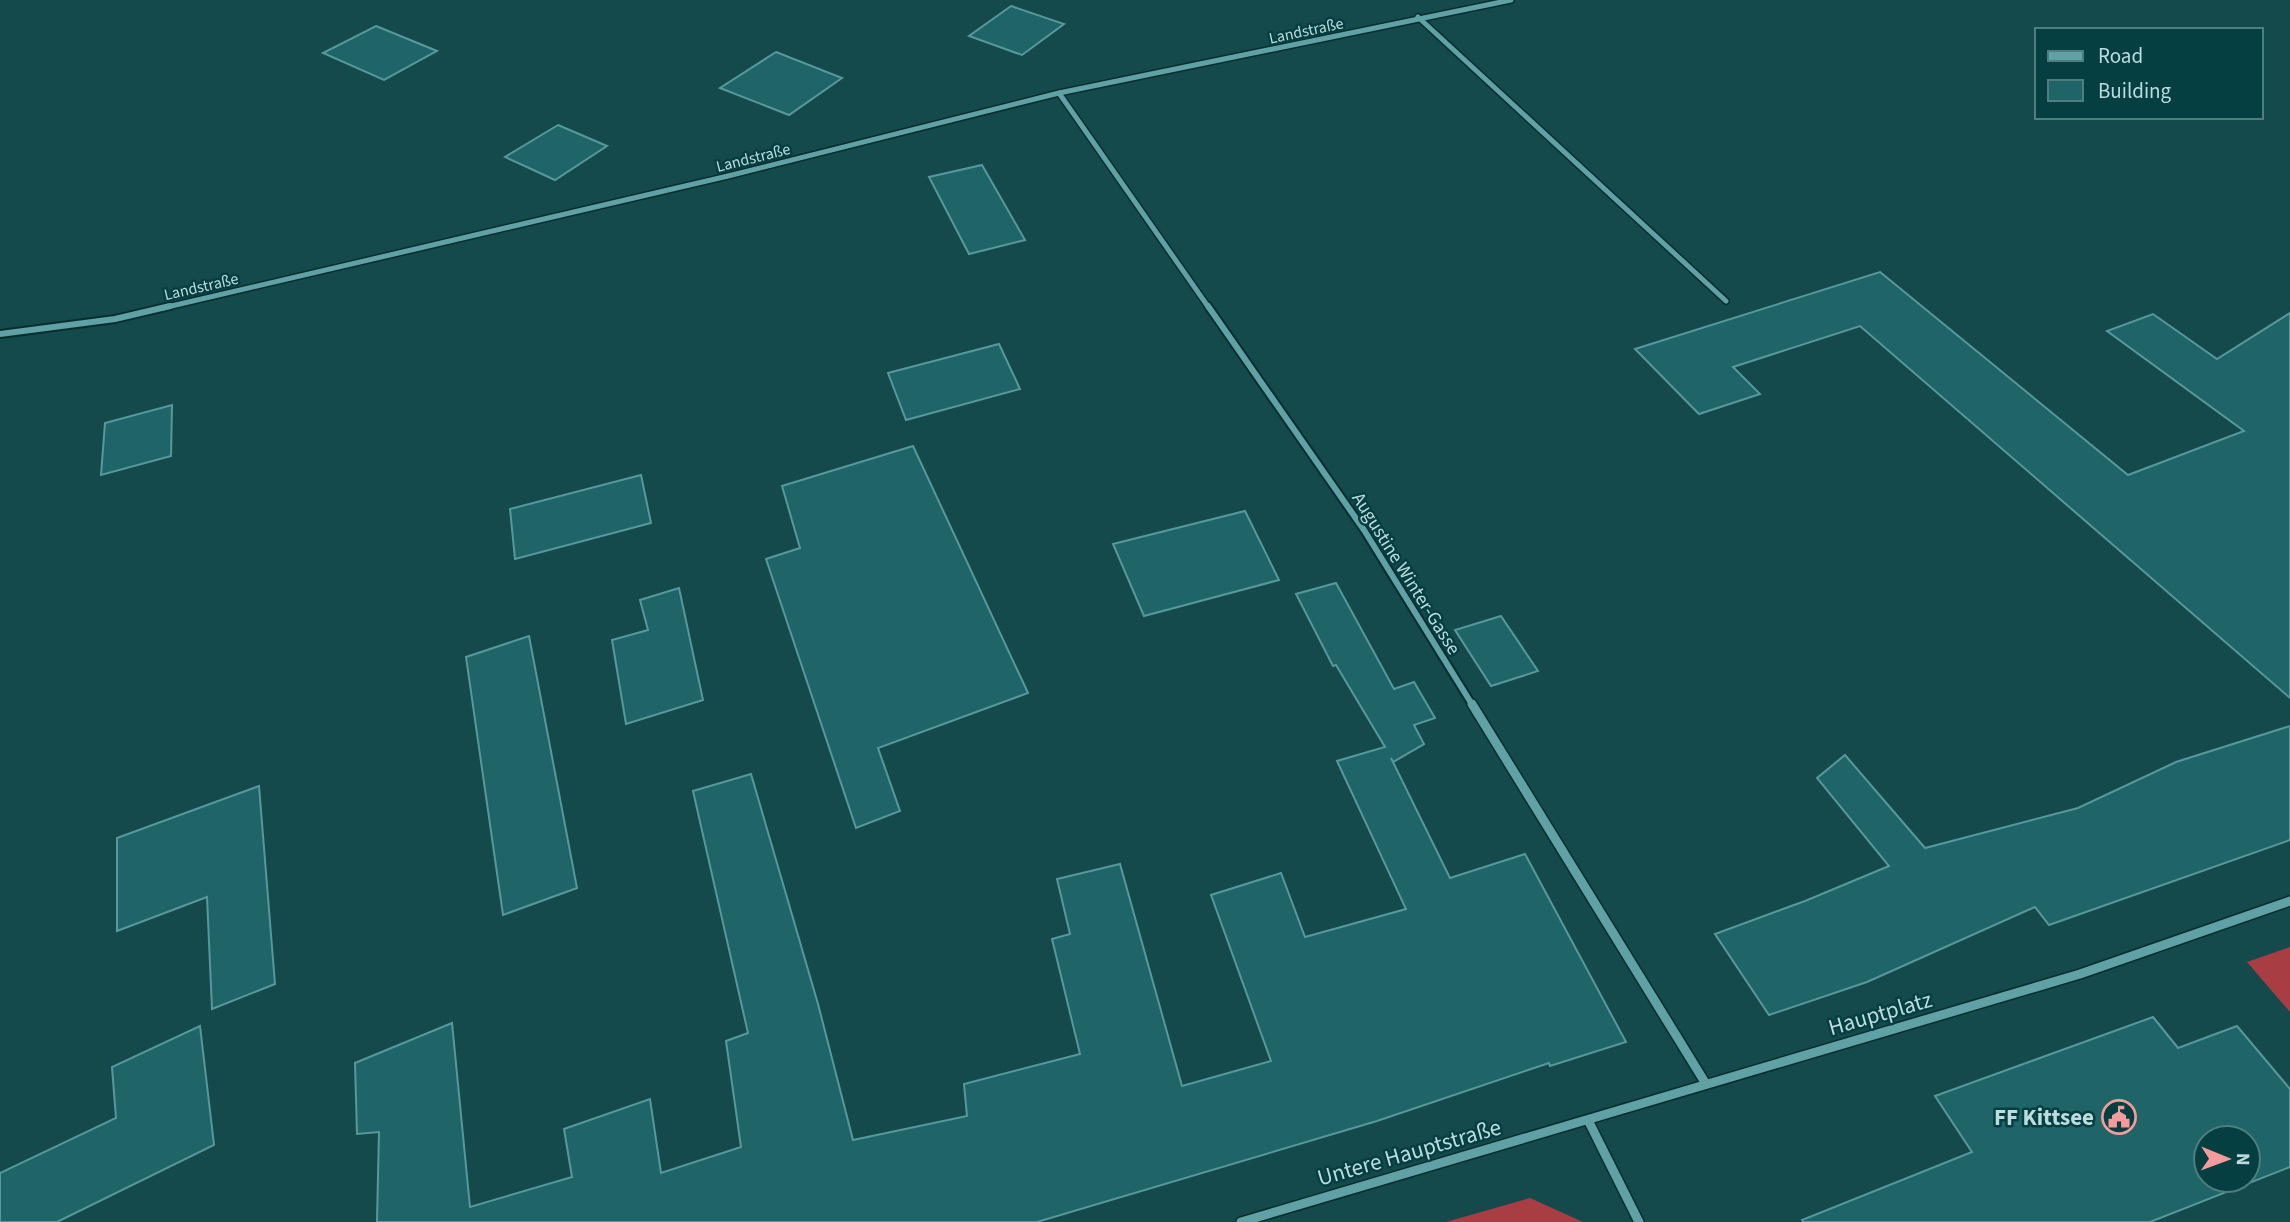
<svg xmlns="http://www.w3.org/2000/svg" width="2290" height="1222" viewBox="0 0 2290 1222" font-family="'Source Sans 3',sans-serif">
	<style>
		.green { fill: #a83e44 }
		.building { fill: #1f6568; stroke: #56989c; stroke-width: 2; fill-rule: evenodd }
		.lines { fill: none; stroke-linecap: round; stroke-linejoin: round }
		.street-far2-casing { stroke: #092e30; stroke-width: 8 }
		.street-far1-casing { stroke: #092e30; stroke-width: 10 }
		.street-casing { stroke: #092e30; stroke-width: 12 }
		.street-far2 { stroke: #5fa1a4; stroke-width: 5 }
		.street-far1 { stroke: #5fa1a4; stroke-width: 6 }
		.street { stroke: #5fa1a4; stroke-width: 9 }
		.labels { text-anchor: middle; stroke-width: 5; stroke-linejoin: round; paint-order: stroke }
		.far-street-label { font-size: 16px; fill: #bcdcde; stroke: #063f42 }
		.street-label { font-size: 19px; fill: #bcdcde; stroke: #063f42 }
		.near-street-label { font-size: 23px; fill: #bcdcde; stroke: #063f42 }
		.near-poi-label { font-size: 23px; font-weight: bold; fill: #bcdcde; stroke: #063f42; text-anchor: end }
	</style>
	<rect width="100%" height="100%" fill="#154a4c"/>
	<g class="green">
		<polygon points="2290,947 2290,1012 2247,962"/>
		<polygon points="1530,1198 1583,1222 1446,1222"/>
	</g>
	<g class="building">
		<polygon points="1011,6 1064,24 1022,55 969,36"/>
		<polygon points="376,26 437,51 384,80 323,53"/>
		<polygon points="776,52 842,78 789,115 720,88"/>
		<polygon points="558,125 607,146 555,180 505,157"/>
		<polygon points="982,165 1025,240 969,254 929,177"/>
		<polygon points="1880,272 2128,475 2244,431 2107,331 2153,314 2217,359 2290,313 2290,698 1860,326 1733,367 1760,394 1699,414 1635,349"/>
		<polygon points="999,344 1020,389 906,420 888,373"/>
		<polygon points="172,405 171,456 101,475 105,423"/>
		<polygon points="913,446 1028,693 878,748 900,811 856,828 766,559 800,548 782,486"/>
		<polygon points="641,475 651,523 515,559 510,509"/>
		<polygon points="1245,511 1279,580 1144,616 1113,544"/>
		<polygon points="1336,583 1394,689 1414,682 1435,718 1414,725 1424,744 1393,762 1391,758 1450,878 1525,854 1626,1042 1550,1066 1549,1063 1377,1121 1037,1222 377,1222 379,1132 357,1134 355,1063 452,1023 470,1207 572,1177 564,1129 650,1099 661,1173 741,1147 726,1041 748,1033 693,791 751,774 818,1004 853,1140 967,1116 964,1084 1080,1054 1052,939 1070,934 1057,879 1120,864 1182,1086 1271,1061 1211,895 1281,873 1305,937 1406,909 1337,761 1385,747 1336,665 1333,666 1296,594"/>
		<polygon points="679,588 703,700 626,724 612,640 648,630 640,600"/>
		<polygon points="1501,616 1538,671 1491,686 1455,630"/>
		<polygon points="529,636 577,888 503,915 466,657"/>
		<polygon points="2290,726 2290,840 2049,925 2035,907 1867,982 1769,1015 1715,934 1805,901 1889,866 1817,778 1845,755 1925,848 2078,808 2176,762"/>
		<polygon points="259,786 275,984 212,1009 207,897 117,931 117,838"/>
		<path d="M2153 1017 2178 1048 2237 1026 2290 1089V1167L2150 1222H1803L1802 1220 1972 1152 1935 1096ZM2206 1138H2248V1180H2206Z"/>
		<polygon points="200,1026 214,1145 57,1222 0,1222 0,1173 116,1118 112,1067"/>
	</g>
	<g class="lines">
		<g class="street-far2-casing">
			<g id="street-far2">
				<polyline points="1418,17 1726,301"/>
				<polyline points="1059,93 1209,308"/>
				<polyline points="163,308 728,176 1059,93 1511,0"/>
			</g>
		</g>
		<g class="street-far1-casing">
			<g id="street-far1">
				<polyline points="1208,306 1364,530 1473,706"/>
				<polyline points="0,334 115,319 170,306"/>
			</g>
		</g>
		<g class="street-casing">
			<g id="street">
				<polyline points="1472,704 1706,1084"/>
				<polyline points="1588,1120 1639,1222"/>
				<polyline points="1241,1222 2080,974 2290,901"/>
			</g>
		</g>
		<use href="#street-far2" class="street-far2"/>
		<use href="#street-far1" class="street-far1"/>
		<use href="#street" class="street"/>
	</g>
	<defs>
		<g id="civic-ring" transform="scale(1.75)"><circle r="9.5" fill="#063f42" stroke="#f59b9b" stroke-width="1.5"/><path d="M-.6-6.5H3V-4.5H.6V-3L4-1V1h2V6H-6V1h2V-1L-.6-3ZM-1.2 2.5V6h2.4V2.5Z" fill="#f59b9b"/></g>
	</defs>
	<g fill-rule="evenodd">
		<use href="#civic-ring" x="2119" y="1117"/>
	</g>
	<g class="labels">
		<g class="far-street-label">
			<text transform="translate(1306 30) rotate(-12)" y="6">Landstraße</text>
			<text transform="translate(753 157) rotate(-14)" y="6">Landstraße</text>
			<text transform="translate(201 286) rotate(-13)" y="6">Landstraße</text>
		</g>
		<g class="street-label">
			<text transform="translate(1407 573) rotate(58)" y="7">Augustine Winter-Gasse</text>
		</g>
		<g class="near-street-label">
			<text transform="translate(1880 1013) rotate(-16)" y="8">Hauptplatz</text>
			<text transform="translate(1409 1152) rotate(-16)" y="8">Untere Hauptstraße</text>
		</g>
		<g class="near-poi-label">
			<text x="2094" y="1125">FF Kittsee</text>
		</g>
	</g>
	<rect x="2035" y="28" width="228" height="91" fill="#063f42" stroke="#4f7e80" stroke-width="2"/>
	<rect x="2048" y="51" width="35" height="10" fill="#5fa1a4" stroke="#4f7e80" stroke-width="2"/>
	<text x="2098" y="63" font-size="21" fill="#bcdcde">Road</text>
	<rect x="2048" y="80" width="35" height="21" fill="#1f6568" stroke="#4f7e80" stroke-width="2"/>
	<text x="2098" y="98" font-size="21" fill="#bcdcde">Building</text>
	<g transform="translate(2227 1159) rotate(91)"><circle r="33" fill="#063f42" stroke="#4f7e80" stroke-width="2"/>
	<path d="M0-5L12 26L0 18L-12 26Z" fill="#f59b9b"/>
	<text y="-10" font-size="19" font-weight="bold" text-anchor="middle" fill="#bcdcde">N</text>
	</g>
</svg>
